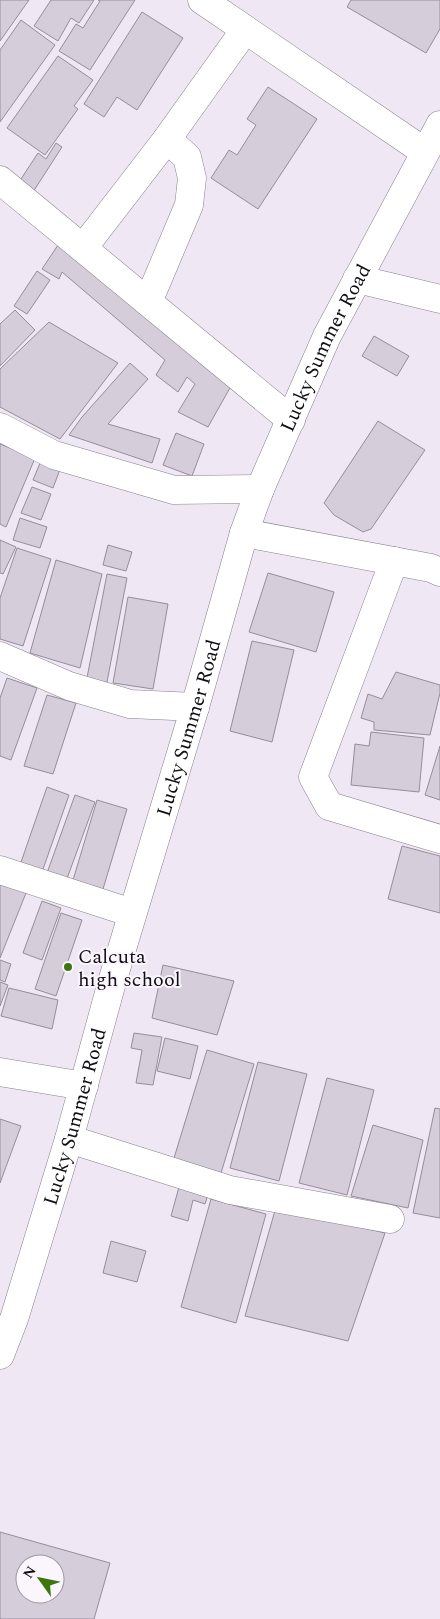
<svg xmlns="http://www.w3.org/2000/svg" width="440" height="1619" viewBox="0 0 440 1619" font-family="Spectral,serif">
	<style>
		.building { fill: #d6cddb; stroke: #958d9a; fill-rule: evenodd }
		.lines { fill: none; stroke-linecap: round; stroke-linejoin: round }
		.minor-casing { stroke: #89818e; stroke-width: 29 }
		.minor { stroke: #fff; stroke-width: 28 }
		.poi-dot { fill: #3d770c; stroke: #fbf5fe; stroke-width: 2 }
		.labels { text-anchor: middle; stroke-width: 4; stroke-linejoin: round; paint-order: stroke }
		.street-label { font-size: 20px; fill: #120f14; stroke: #fbf5fe }
		.poi-label { font-size: 20px; fill: #120f14; stroke: #fbf5fe; text-anchor: start }
	</style>
	<rect width="100%" height="100%" fill="#f0e7f5"/>
	<g class="building">
		<polygon points="0,0 29,0 0,41"/>
		<polygon points="51,0 94,0 79,23 71,18 58,41 34,26"/>
		<polygon points="98,0 135,0 90,70 59,51 76,24 83,28 100,1"/>
		<polygon points="351,0 440,0 440,29 426,53 347,7"/>
		<polygon points="142,12 183,38 137,110 117,97 104,117 84,104"/>
		<polygon points="21,20 55,45 0,122 0,50"/>
		<polygon points="58,56 93,80 74,106 78,109 45,155 7,128"/>
		<polygon points="268,87 317,119 258,209 211,178 229,150 237,155 256,125 247,119"/>
		<polygon points="56,143 62,147 33,192 19,182 38,153 46,159"/>
		<polygon points="60,242 231,386 208,427 178,412 195,384 187,377 178,392 156,375 165,360 62,272 59,279 42,269"/>
		<polygon points="37,271 50,280 27,314 14,306"/>
		<polygon points="15,310 35,330 0,366 0,324"/>
		<polygon points="49,322 118,363 60,439 0,407 0,369"/>
		<polygon points="374,336 409,356 397,376 362,356"/>
		<polygon points="130,363 148,379 108,424 160,439 152,463 69,435 82,417"/>
		<polygon points="378,421 425,450 371,529 363,532 334,515 324,503"/>
		<polygon points="176,433 204,444 192,476 163,465"/>
		<polygon points="0,444 35,458 6,527 0,524"/>
		<polygon points="43,456 62,464 53,488 33,480"/>
		<polygon points="32,487 51,494 41,520 21,513"/>
		<polygon points="20,518 47,527 40,548 13,540"/>
		<polygon points="0,540 16,547 3,574 0,573"/>
		<polygon points="108,545 132,552 126,571 103,565"/>
		<polygon points="17,548 51,559 23,646 0,639 0,598"/>
		<polygon points="56,560 102,574 80,668 30,653"/>
		<polygon points="268,573 334,592 316,652 249,632"/>
		<polygon points="107,574 127,578 106,687 86,683"/>
		<polygon points="128,597 168,604 153,689 113,683"/>
		<polygon points="252,641 294,650 272,742 230,731"/>
		<polygon points="396,672 440,685 440,693 430,735 374,730 374,722 361,718 368,694 382,699"/>
		<polygon points="7,678 37,688 11,760 0,756 0,698"/>
		<polygon points="47,695 76,703 53,774 24,766"/>
		<polygon points="371,732 424,738 419,792 351,785 355,744 369,746"/>
		<polygon points="440,746 440,800 425,795"/>
		<polygon points="47,787 69,795 42,872 20,865"/>
		<polygon points="75,795 95,802 65,884 47,873"/>
		<polygon points="97,800 127,809 103,889 73,880"/>
		<polygon points="402,846 440,856 440,913 388,899"/>
		<polygon points="0,883 26,893 0,958"/>
		<polygon points="42,901 61,908 42,960 23,953"/>
		<polygon points="61,913 82,920 56,996 35,989"/>
		<polygon points="0,960 11,964 5,982 0,980"/>
		<polygon points="163,965 234,981 217,1035 152,1018"/>
		<polygon points="0,982 8,985 0,1006"/>
		<polygon points="9,988 58,1000 52,1029 1,1016"/>
		<polygon points="134,1033 162,1037 153,1085 136,1083 142,1050 131,1048"/>
		<polygon points="165,1038 198,1046 190,1079 157,1071"/>
		<polygon points="207,1050 254,1064 221,1173 174,1158"/>
		<polygon points="258,1062 307,1074 279,1181 230,1168"/>
		<polygon points="327,1078 374,1090 347,1195 299,1183"/>
		<polygon points="435,1108 440,1109 440,1218 413,1213"/>
		<polygon points="0,1119 21,1126 0,1183"/>
		<polygon points="373,1125 423,1140 408,1208 351,1196"/>
		<polygon points="179,1187 208,1195 205,1204 193,1200 188,1221 171,1216"/>
		<polygon points="211,1199 266,1214 236,1323 181,1307"/>
		<polygon points="276,1207 385,1233 348,1341 245,1316"/>
		<polygon points="111,1241 146,1251 137,1282 103,1273"/>
		<path d="M0 1532 110 1563 94 1619H0ZM25 1564H55V1594H25Z"/>
	</g>
	<g class="lines">
		<g class="minor-casing">
			<g id="minor">
				<polyline points="202,0 425,152"/>
				<polyline points="0,180 291,420"/>
				<polyline points="83,248 167,139 245,30"/>
				<polyline points="357,279 440,299"/>
				<polyline points="148,302 189,205 192,178 187,157 167,139"/>
				<polyline points="0,427 54,455 174,490 260,489"/>
				<polyline points="244,533 431,568 440,572"/>
				<polyline points="394,561 313,777 329,806 440,839"/>
				<polyline points="0,656 69,686 130,704 195,707"/>
				<polyline points="0,870 132,913"/>
				<polyline points="0,1072 84,1086"/>
				<polyline points="69,1139 230,1190 390,1219"/>
				<path id="s1" d="M0 1355 14 1319 69 1139 112 982 195 707 244 533 260 489 327 336 440 125"/>
			</g>
		</g>
		<use href="#minor" class="minor"/>
	</g>
	<circle class="poi-dot" cx="68" cy="967" r="5"/>
	<g class="labels">
		<g class="street-label">
			<text dy="7" stroke="none"><textPath href="#s1" startOffset="1060">Lucky Summer Road</textPath></text>
			<text dy="7" stroke="none"><textPath href="#s1" startOffset="655">Lucky Summer Road</textPath></text>
			<text dy="7" stroke="none"><textPath href="#s1" startOffset="250">Lucky Summer Road</textPath></text>
		</g>
		<g class="poi-label">
			<text x="78" y="963">Calcuta<tspan x="78" dy="23">high school</tspan></text>
		</g>
	</g>
	<g transform="translate(40 1579) rotate(303)"><circle r="24" fill="#fbf5fe" stroke="#9e99a0"/>
	<path d="M0-4L9 19L0 12L-9 19Z" fill="#3d770c"/>
	<text y="-8" font-size="14" font-weight="bold" text-anchor="middle" fill="#120f14">N</text>
	</g>
</svg>
